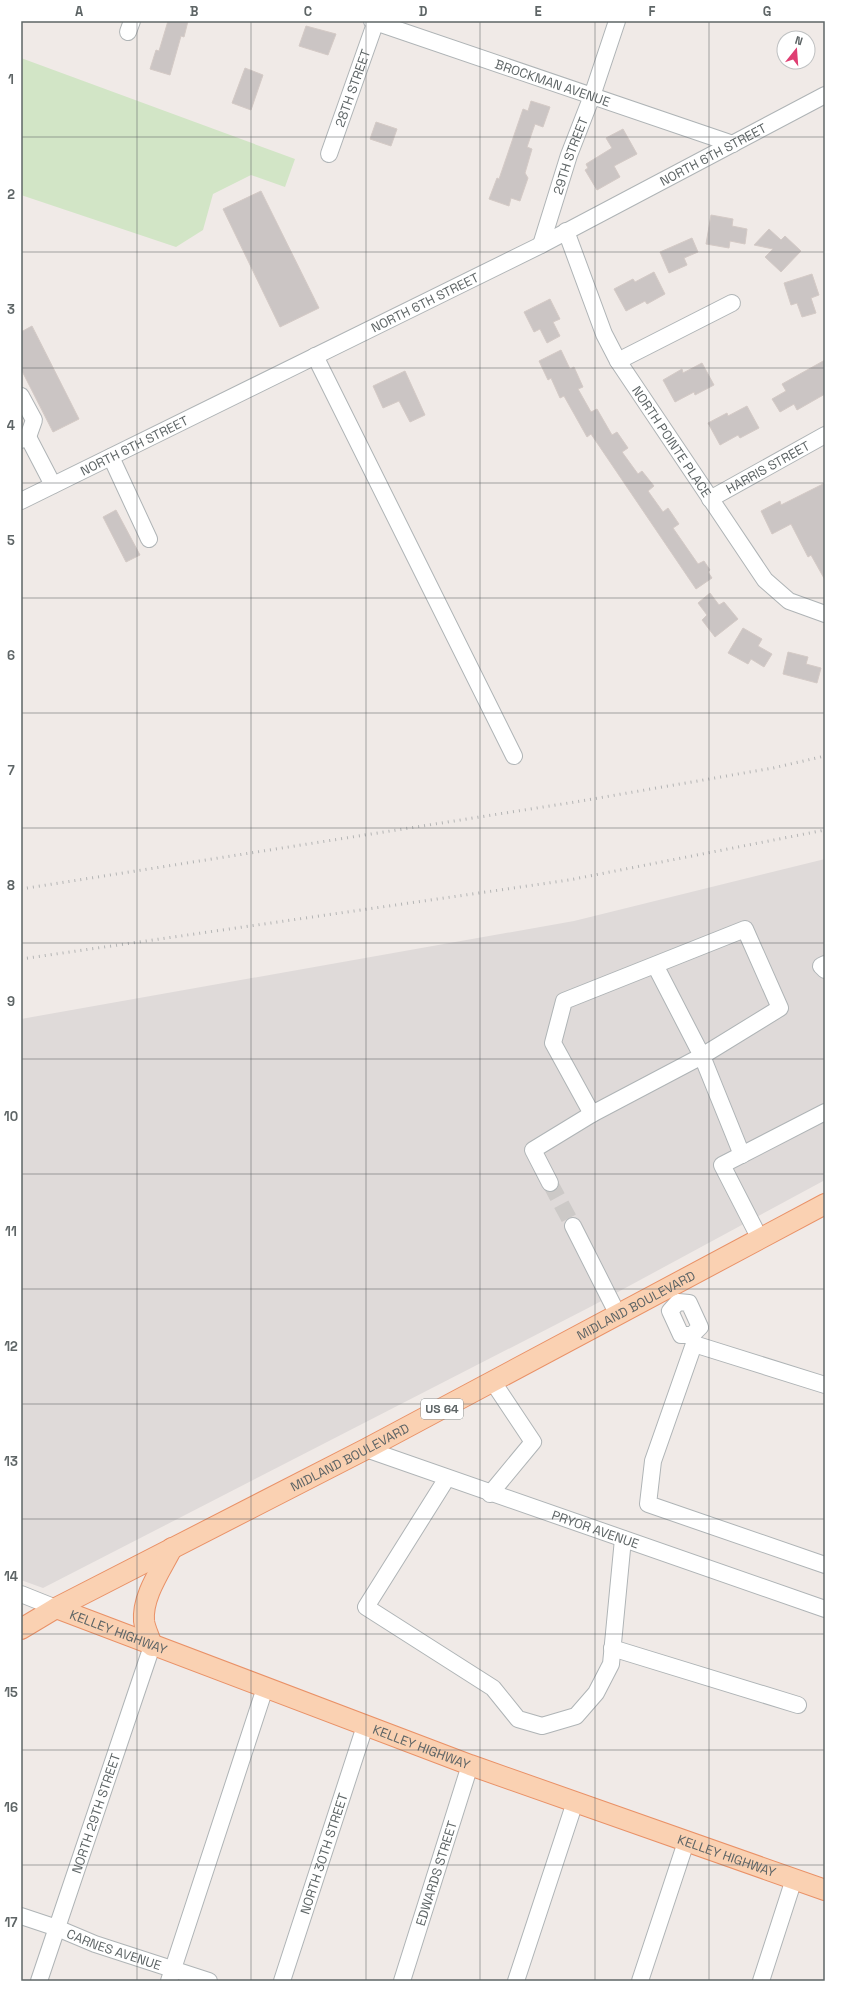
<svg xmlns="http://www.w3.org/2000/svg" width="846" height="2002" viewBox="0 0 846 2002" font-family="'Space Grotesk',sans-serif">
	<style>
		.industrial { fill: #dfdad9 }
		.green { fill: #d2e5c6 }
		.building { fill: #cbc5c4; stroke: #d4cac6 }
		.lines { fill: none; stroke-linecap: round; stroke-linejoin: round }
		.minor-tunnel { stroke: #ccc9c7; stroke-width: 16; stroke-dasharray: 16 8; stroke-linecap: butt }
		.minor-casing { stroke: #afb4b6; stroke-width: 18 }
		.major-casing { stroke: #e99167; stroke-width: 22 }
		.minor { stroke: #fff; stroke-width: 16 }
		.major { stroke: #fad1b2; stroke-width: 20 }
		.rail { stroke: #b3b4b4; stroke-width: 3; stroke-dasharray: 1 5; stroke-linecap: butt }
		.grid { fill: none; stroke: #5e6566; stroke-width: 1; stroke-opacity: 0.55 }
		.labels { text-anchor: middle; stroke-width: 3; stroke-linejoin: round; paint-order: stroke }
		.shield { fill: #fff; stroke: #8e9394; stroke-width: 1 }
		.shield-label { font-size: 12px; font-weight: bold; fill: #5e6566 }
		.street-label { font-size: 13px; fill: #5e6566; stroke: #fff }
		.neatline { fill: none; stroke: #5e6566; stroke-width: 1.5 }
		.grid-label { font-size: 13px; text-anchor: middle; font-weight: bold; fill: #5e6566 }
	</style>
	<rect width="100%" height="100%" fill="#f0eae7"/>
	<polygon class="industrial" points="825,859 825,1180 592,1306 43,1588 21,1580 21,1019 574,921"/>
	<polygon class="green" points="21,58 295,159 285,187 251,175 213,194 203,230 176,247 21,195"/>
	<g class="building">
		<polygon points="168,21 188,21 184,37 181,36 170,75 150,69 156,50 159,51"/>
		<polygon points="306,26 336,34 328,55 299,46"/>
		<polygon points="245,68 263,75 251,110 232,103"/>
		<polygon points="531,101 550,107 543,127 535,124 527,147 532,149 525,173 528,178 520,201 511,198 509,206 489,199 497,178 499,179 523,109 528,111"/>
		<polygon points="376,122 397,129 391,146 370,139"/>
		<polygon points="623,129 637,154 614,166 620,177 597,190 585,170 588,168 586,164 612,148 606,138"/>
		<polygon points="261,191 319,308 280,327 223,209"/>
		<polygon points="711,215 733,219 732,226 747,229 745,244 730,241 729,248 706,244"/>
		<polygon points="769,229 781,240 785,236 801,251 781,272 765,257 773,249 754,245"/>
		<polygon points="692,238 698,252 684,258 687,265 669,273 660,252"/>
		<polygon points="654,272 665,294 647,304 645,301 626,311 614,289 633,279 635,282"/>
		<polygon points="812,274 819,295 811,298 816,313 802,317 797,303 791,305 784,283"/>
		<polygon points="550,299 560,319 553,322 560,336 547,343 540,329 534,332 524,312"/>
		<polygon points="32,326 79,419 53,432 21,369 21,332"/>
		<polygon points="561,350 570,369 574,367 583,387 578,389 591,412 597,409 612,435 617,432 628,448 622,452 638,474 642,471 654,486 648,491 663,512 668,508 679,524 673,528 698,564 704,561 710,570 708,572 712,578 696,589 591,434 587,437 564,396 560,398 551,378 548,380 539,361"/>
		<polygon points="825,360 825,394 797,410 794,404 780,412 772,399 786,391 782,384"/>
		<polygon points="702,363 714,385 695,395 694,392 675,402 663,380 682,369 683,373"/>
		<polygon points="405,371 425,415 410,422 399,401 383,408 373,386"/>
		<polygon points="747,406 759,428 740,438 738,435 720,445 708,423 727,413 728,416"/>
		<polygon points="825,483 825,580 811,555 808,557 791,524 772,534 761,511 780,501 781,505"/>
		<polygon points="116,510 140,555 126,562 103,517"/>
		<polygon points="710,593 719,605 724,602 738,619 715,637 702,620 707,615 698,603"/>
		<polygon points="743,628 762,639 758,646 772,654 764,667 751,659 748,664 728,653"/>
		<polygon points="788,652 808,657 806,664 821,668 817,683 783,674"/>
	</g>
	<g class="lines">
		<polyline class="minor-tunnel" points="550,1183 573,1226"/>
		<g class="minor-casing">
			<g id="minor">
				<path id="s1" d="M372 21 733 144"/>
				<polyline points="128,32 132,21"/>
				<path id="s2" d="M329 154 376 21"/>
				<path id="s3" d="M566 231 604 334 618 361 765 580 789 601 825 614"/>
				<path id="s4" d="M541 245 569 155 592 96 617 21"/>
				<polyline points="315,356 514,756"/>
				<polyline points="618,361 732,303"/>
				<polyline points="21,396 34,420 28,437"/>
				<polyline points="21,440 28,437 53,485"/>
				<polyline points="111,457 149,539"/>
				<path id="s5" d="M710 499 825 435"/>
				<path id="s6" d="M21 501 541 245 825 95"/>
				<polyline points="825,964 821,966 825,970"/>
				<polyline points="592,1114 553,1043 564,1001 745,929 780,1008 702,1056 655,965"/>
				<polyline points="550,1183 533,1150 592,1114 702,1056 742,1155"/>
				<polyline points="573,1226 618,1315"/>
				<polyline points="760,1239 722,1165 825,1112"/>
				<polygon points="678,1302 689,1303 700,1327 692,1335 681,1335 670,1311"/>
				<polyline points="692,1335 694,1344 653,1461 648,1504 825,1565"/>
				<polyline points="694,1344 825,1385"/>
				<path id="s7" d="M366 1449 825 1609"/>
				<polyline points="447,1478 366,1607 493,1688 518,1719 542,1726 576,1716 596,1693 611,1664 623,1539"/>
				<polyline points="490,1494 533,1442 493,1382"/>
				<polyline points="21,1594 56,1608"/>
				<polyline points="612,1648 798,1705"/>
				<path id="s8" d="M21 1916 57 1928 95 1944 209 1981"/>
				<path id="s9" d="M39 1981 152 1646"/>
				<polyline points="169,1981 265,1688"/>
				<path id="s10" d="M282 1981 365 1726"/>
				<path id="s11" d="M402 1981 470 1765"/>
				<polyline points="516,1981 575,1802"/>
				<polyline points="640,1981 686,1842"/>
				<polyline points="761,1981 794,1879"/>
			</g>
		</g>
		<g class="major-casing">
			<g id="major">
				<path id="s12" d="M56 1608 470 1765 825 1890"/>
				<path id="s13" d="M21 1629 56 1608 366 1449 825 1204"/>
				<path d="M152 1646C150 1638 145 1629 144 1621 142 1596 161 1570 172 1548"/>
			</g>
		</g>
		<use href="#minor" class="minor"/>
		<use href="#major" class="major"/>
		<g class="rail">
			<polyline points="21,889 575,802 773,768 825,756"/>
			<polyline points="21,959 569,880 825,830"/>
		</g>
	</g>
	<path class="grid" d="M137 21V1981M251 21V1981M366 21V1981M480 21V1981M595 21V1981M709 21V1981M21 137H825M21 252H825M21 368H825M21 483H825M21 598H825M21 713H825M21 828H825M21 943H825M21 1059H825M21 1174H825M21 1289H825M21 1404H825M21 1519H825M21 1634H825M21 1750H825M21 1865H825"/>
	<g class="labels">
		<rect class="shield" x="421" y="1399" width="42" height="20" rx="3"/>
		<g class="shield-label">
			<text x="442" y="1413">US 64</text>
		</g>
		<g class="street-label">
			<text dy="5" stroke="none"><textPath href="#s1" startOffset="191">BROCKMAN AVENUE</textPath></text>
			<text dy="5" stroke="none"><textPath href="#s2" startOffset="70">28TH STREET</textPath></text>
			<text dy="5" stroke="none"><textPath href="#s6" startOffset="774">NORTH 6TH STREET</textPath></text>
			<text dy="5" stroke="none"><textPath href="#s4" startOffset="94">29TH STREET</textPath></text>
			<text dy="5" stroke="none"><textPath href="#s6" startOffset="450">NORTH 6TH STREET</textPath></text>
			<text dy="5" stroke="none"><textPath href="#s3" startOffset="237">NORTH POINTE PLACE</textPath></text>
			<text dy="5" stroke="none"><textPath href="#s6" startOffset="126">NORTH 6TH STREET</textPath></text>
			<text dy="5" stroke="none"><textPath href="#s5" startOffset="66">HARRIS STREET</textPath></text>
			<text dy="5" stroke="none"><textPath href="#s13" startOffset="695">MIDLAND BOULEVARD</textPath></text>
			<text dy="5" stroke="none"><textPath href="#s13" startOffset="371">MIDLAND BOULEVARD</textPath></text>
			<text dy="5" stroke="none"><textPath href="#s7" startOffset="243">PRYOR AVENUE</textPath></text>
			<text dy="5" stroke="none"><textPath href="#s12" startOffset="67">KELLEY HIGHWAY</textPath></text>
			<text dy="5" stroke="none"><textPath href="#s12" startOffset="391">KELLEY HIGHWAY</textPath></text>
			<text dy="5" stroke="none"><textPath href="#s9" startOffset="177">NORTH 29TH STREET</textPath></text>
			<text dy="5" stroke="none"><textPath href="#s10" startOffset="134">NORTH 30TH STREET</textPath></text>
			<text dy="5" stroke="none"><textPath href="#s12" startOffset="715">KELLEY HIGHWAY</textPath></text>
			<text dy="5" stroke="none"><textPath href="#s11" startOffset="113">EDWARDS STREET</textPath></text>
			<text dy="5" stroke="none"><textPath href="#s8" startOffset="99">CARNES AVENUE</textPath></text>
		</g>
	</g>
	<rect width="846" height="2002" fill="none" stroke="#ffffff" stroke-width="44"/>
	<g transform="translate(796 50) rotate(17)"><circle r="19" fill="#ffffff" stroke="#bfc1c2"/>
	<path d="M0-3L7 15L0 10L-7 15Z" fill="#df3e72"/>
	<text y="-6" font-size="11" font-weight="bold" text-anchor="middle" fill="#5e6566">N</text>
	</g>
	<rect x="22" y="22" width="802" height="1958" class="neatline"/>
	<g class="grid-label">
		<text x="79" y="16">A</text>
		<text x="194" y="16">B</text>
		<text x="308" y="16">C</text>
		<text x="423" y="16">D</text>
		<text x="538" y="16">E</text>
		<text x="652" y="16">F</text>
		<text x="767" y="16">G</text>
		<text x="11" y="84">1</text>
		<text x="11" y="199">2</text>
		<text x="11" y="314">3</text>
		<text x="11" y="430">4</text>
		<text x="11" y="545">5</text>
		<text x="11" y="660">6</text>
		<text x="11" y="775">7</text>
		<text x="11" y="890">8</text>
		<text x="11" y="1006">9</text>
		<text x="11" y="1121">10</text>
		<text x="11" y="1236">11</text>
		<text x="11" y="1351">12</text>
		<text x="11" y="1466">13</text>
		<text x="11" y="1581">14</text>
		<text x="11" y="1697">15</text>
		<text x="11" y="1812">16</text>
		<text x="11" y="1927">17</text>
	</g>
</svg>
